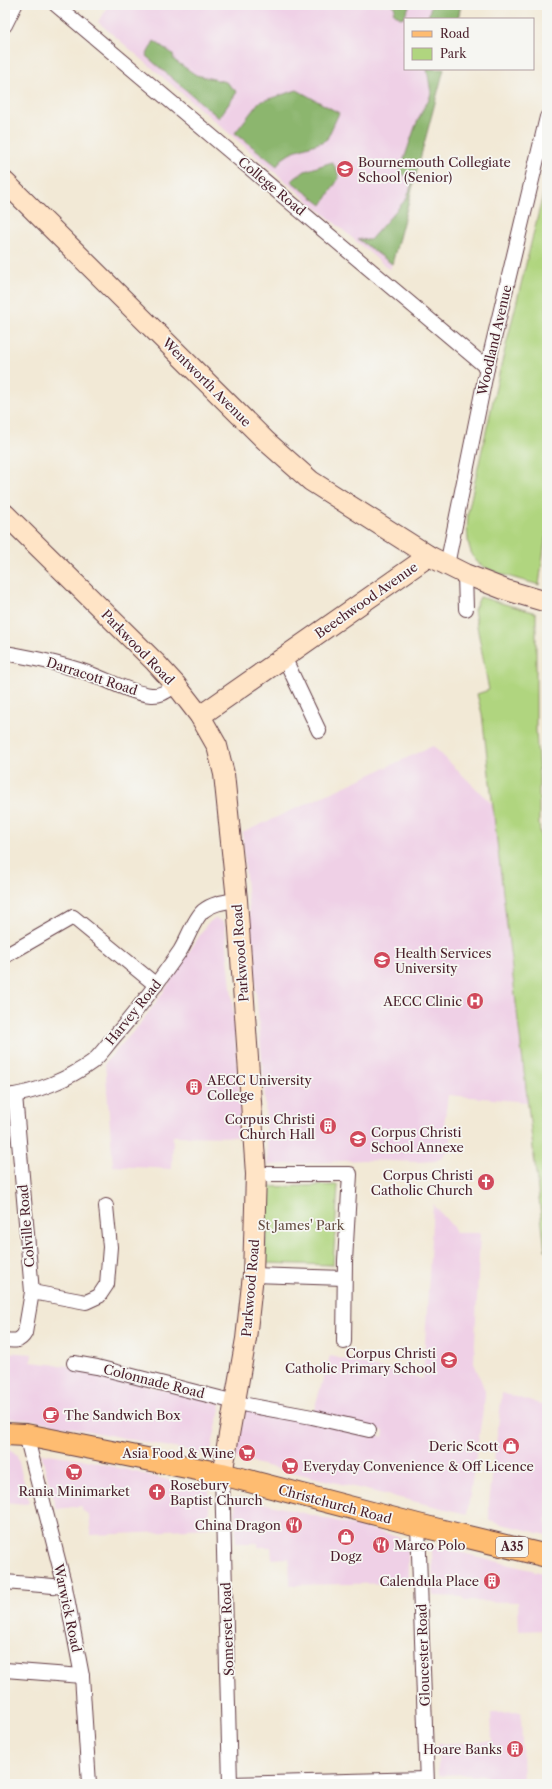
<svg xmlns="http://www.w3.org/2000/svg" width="552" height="1789" viewBox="0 0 552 1789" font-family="'Libre Caslon Text',serif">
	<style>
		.built { fill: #efd0e6 }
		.green { fill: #b0d57f; stroke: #7d7a55 }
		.forest { fill: #8cb66e; stroke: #6b6a4c }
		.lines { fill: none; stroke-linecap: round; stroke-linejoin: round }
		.street-casing { stroke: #633d45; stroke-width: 16 }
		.secondary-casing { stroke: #633d45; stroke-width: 22 }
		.primary-casing { stroke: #633d45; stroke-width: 24 }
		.street { stroke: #fff; stroke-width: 14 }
		.secondary { stroke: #ffe4c6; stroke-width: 20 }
		.primary { stroke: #febc71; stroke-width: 22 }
		.labels { text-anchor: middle; stroke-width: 3.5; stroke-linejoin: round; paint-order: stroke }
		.shield { fill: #f6f6f2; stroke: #7e6067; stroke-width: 1 }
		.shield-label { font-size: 12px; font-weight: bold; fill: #4a1f2b }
		.poi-label { font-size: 13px; fill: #4a1f2b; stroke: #f6f6f2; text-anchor: end }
		.street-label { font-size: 13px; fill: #4a1f2b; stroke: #f6f6f2 }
		.park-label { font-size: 13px; fill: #644c40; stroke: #f6f6f2 }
	</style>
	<rect width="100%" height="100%" fill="#f6f6f2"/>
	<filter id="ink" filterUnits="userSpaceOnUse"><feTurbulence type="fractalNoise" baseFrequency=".025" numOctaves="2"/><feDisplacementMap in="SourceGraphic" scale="8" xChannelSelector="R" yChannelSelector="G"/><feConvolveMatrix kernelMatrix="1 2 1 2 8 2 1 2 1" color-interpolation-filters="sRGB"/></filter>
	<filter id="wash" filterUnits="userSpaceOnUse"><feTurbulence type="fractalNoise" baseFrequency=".012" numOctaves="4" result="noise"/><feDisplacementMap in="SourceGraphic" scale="16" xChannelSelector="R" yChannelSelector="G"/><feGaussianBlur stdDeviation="0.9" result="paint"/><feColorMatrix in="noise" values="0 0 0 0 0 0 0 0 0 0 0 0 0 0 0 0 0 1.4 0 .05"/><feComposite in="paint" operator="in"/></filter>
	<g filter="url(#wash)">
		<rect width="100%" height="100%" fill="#f2e9d6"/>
		<g class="built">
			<polygon points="108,5 462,5 458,19 405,19 405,69 444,69 390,270 98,22"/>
			<polygon points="433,746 492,804 527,1102 448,1095 444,1125 451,1126 450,1152 446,1152 442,1158 435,1161 417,1162 362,1160 268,1165 264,1082 242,833"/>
			<polygon points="215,918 223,922 225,926 234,1018 242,1137 173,1136 172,1169 113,1166 105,1063 140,1024 162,994 207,924"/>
			<polygon points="433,1204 453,1227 455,1233 480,1233 474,1363 485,1391 485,1397 467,1514 237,1459 236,1455 246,1408 317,1421 383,1437 384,1431 313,1413 330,1356 423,1379"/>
			<polygon points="5,1352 32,1354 31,1362 67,1366 221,1404 210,1455 33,1420 5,1418"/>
			<polygon points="502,1393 547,1406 547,1535 489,1521 489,1503"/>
			<polygon points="5,1450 12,1451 17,1455 29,1501 26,1504 5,1502"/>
			<polygon points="41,1453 82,1459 209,1490 209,1528 166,1530 166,1532 91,1535 89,1515 82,1510 82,1506 56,1509"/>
			<polygon points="238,1497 398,1536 408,1546 408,1583 290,1585 289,1558 272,1559 271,1547 258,1547 258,1543 236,1543 235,1500"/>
			<polygon points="435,1546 547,1574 547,1630 519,1631 518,1602 464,1601 463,1597 433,1596 432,1550"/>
			<polygon points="521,1712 523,1784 486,1784 486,1776 471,1776 470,1774 438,1775 438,1744 492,1741 491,1713"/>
		</g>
		<g class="green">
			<path d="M547 178V526L539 585C524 580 482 572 474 558 466 545 467 527 468 512L499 374Z"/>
			<polygon points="480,597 536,613 536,730 539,777 539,823 547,893 547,1251 545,1250 482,714 477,694 489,690 474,610"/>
			<polygon points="338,1185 333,1265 265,1263 267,1187"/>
		</g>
		<g class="forest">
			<polygon points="392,5 410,5 404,17 400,18 393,12 395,8"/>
			<polygon points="431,5 461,5 458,19 428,19"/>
			<polygon points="154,41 173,54 174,60 196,75 226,82 237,92 219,118 146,56"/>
			<polygon points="427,69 444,69 392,264 358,239 370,240 407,198 412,183 400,171 415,127 424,107 429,100 431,93"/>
			<polygon points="297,90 339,113 327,139 322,142 294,151 282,159 277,166 235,133 259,102"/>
			<polygon points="332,162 337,170 339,178 322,205 291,181 305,171"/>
		</g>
	</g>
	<g filter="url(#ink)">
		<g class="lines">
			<g class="street-casing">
				<g id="street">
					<polyline points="56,5 487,368"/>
					<polyline points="5,25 15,5"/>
					<polyline points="447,565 487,368 547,117"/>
					<polyline points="465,574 466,609"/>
					<path d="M5 653C34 658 63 664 91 674 110 681 131 693 151 695 162 696 168 690 176 685"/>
					<polyline points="284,657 319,731"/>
					<polyline points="5,956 73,917 156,985"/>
					<path d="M5 1096C33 1094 69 1079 92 1062 100 1056 107 1045 114 1037 138 1010 159 981 180 951 187 940 194 919 203 911 213 903 224 902 237 900"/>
					<polyline points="256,1174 350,1174 345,1261 344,1342"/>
					<polyline points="253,1275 344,1278"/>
					<polyline points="32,1292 86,1302 99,1296 107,1284 110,1247 106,1206"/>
					<path d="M5 1340C14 1341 20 1342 25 1333L32 1292 15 1095"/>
					<polyline points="74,1363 97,1367 247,1405 312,1417 369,1430"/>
					<polyline points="26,1435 65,1587 82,1676 89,1784"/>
					<polyline points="222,1474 230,1784"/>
					<polyline points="418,1525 427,1784"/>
					<polyline points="5,1582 65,1587"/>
					<polyline points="5,1670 82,1676"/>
					<polyline points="230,1784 426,1779"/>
				</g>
			</g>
			<g class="secondary-casing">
				<g id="secondary">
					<polyline points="5,182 267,442 311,481 429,556 465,574 506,590 547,602"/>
					<polyline points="5,514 155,662 176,685 200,716 217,746 224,774 237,900 256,1174 253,1275 246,1339 222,1474"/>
					<polyline points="200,716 429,556"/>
				</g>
			</g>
			<g class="primary-casing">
				<polyline id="primary" points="5,1434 26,1435 222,1474 418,1525 547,1556"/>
			</g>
			<use href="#street" class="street"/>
			<use href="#secondary" class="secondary"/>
			<use href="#primary" class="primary"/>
		</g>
	</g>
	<defs>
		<g id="school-disc" transform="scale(0.9)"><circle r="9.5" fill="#d1495b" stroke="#f6f6f2"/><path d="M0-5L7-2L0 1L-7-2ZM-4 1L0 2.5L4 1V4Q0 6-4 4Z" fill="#fff"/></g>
		<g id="university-disc" transform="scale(0.9)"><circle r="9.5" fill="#d1495b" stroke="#f6f6f2"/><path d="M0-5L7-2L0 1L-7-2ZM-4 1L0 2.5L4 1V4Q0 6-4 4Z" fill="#fff"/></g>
		<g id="hospital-disc" transform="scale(0.9)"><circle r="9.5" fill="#d1495b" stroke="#f6f6f2"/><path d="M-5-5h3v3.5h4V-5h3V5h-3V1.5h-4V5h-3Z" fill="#fff"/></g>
		<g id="building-disc" transform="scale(0.9)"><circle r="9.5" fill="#d1495b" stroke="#f6f6f2"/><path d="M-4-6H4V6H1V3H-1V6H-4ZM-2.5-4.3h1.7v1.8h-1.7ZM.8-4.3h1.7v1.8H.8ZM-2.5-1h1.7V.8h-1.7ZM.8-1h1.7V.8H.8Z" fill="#fff"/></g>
		<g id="church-disc" transform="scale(0.9)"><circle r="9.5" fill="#d1495b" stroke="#f6f6f2"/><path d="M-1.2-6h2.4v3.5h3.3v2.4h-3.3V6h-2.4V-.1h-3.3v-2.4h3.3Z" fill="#fff"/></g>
		<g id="cafe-disc" transform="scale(0.9)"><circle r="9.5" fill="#d1495b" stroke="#f6f6f2"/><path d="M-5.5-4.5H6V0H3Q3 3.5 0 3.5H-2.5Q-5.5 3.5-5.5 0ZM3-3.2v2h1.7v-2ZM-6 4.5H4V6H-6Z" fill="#fff"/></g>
		<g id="shop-disc" transform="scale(0.9)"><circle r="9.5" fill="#d1495b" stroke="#f6f6f2"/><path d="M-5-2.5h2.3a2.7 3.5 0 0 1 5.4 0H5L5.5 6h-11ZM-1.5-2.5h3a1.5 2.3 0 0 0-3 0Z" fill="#fff"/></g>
		<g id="supermarket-disc" transform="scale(0.9)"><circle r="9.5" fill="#d1495b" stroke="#f6f6f2"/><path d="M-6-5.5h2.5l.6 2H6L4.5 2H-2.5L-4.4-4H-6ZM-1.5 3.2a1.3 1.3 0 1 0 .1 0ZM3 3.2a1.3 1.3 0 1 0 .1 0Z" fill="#fff"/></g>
		<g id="restaurant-disc" transform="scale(0.9)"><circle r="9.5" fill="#d1495b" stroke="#f6f6f2"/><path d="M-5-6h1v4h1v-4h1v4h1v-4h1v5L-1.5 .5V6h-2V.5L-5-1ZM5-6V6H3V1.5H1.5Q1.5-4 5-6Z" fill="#fff"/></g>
	</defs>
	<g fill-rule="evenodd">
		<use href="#school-disc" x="345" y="169"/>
		<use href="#university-disc" x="382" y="960"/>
		<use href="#hospital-disc" x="475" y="1001"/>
		<use href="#building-disc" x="194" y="1087"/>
		<use href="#building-disc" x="328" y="1126"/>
		<use href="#school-disc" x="358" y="1139"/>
		<use href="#church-disc" x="486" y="1182"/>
		<use href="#school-disc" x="449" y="1360"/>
		<use href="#cafe-disc" x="51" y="1415"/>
		<use href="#shop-disc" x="511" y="1446"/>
		<use href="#supermarket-disc" x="247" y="1453"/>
		<use href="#supermarket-disc" x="290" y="1466"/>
		<use href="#supermarket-disc" x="74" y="1472"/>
		<use href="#church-disc" x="157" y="1492"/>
		<use href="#restaurant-disc" x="294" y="1525"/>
		<use href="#shop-disc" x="346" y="1537"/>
		<use href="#restaurant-disc" x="381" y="1545"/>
		<use href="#building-disc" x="492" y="1581"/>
		<use href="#building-disc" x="515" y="1749"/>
	</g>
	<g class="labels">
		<rect class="shield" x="496" y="1537" width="32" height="20" rx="3"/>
		<g class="shield-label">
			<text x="512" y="1551">A35</text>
		</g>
		<g class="poi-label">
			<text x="358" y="167" text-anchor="start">Bournemouth Collegiate<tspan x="358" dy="15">School (Senior)</tspan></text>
			<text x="395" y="958" text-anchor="start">Health Services<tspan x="395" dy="15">University</tspan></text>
			<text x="462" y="1006">AECC Clinic</text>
			<text x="207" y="1085" text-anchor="start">AECC University<tspan x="207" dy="15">College</tspan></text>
			<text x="315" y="1124">Corpus Christi<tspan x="315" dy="15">Church Hall</tspan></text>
			<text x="371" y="1137" text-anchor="start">Corpus Christi<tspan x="371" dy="15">School Annexe</tspan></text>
			<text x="473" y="1180">Corpus Christi<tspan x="473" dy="15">Catholic Church</tspan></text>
			<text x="436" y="1358">Corpus Christi<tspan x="436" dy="15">Catholic Primary School</tspan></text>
			<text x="64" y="1420" text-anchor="start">The Sandwich Box</text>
			<text x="498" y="1451">Deric Scott</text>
			<text x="234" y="1458">Asia Food &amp; Wine</text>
			<text x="303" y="1471" text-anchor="start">Everyday Convenience &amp; Off Licence</text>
			<text x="170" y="1490" text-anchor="start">Rosebury<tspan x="170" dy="15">Baptist Church</tspan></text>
			<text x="74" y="1496" text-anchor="middle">Rania Minimarket</text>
			<text x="281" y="1530">China Dragon</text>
			<text x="394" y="1550" text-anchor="start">Marco Polo</text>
			<text x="346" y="1561" text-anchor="middle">Dogz</text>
			<text x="479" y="1586">Calendula Place</text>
			<text x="502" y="1754">Hoare Banks</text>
		</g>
		<g class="street-label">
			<text transform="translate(272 186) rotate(40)" y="5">College Road</text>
			<text transform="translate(494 340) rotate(-77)" y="5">Woodland Avenue</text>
			<text transform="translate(207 382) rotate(45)" y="5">Wentworth Avenue</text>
			<text transform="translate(366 600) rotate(-35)" y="5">Beechwood Avenue</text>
			<text transform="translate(138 647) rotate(46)" y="5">Parkwood Road</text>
			<text transform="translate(92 676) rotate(18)" y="5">Darracott Road</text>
			<text transform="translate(240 953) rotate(-94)" y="5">Parkwood Road</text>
			<text transform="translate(133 1012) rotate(-51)" y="5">Harvey Road</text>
			<text transform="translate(26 1226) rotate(-95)" y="5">Colville Road</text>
			<text transform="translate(250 1288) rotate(-85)" y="5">Parkwood Road</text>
			<text transform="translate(154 1381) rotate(14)" y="5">Colonnade Road</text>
			<text transform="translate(335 1504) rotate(15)" y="5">Christchurch Road</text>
			<text transform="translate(68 1608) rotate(78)" y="5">Warwick Road</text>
			<text transform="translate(227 1629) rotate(-92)" y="5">Somerset Road</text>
			<text transform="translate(423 1655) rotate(-92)" y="5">Gloucester Road</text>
		</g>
		<g class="park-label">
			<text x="301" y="1230">St James' Park</text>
		</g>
	</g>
	<rect width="552" height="1789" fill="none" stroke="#f6f6f2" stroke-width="20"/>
	<rect x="404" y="18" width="130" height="52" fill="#f6f6f2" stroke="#b1a0a2"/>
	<rect x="412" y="31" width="20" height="6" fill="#febc71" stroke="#b1a0a2"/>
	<text x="440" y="38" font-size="12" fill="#4a1f2b">Road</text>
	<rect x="412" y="48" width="20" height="12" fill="#b0d57f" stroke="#b1a0a2"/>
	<text x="440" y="58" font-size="12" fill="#4a1f2b">Park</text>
</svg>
